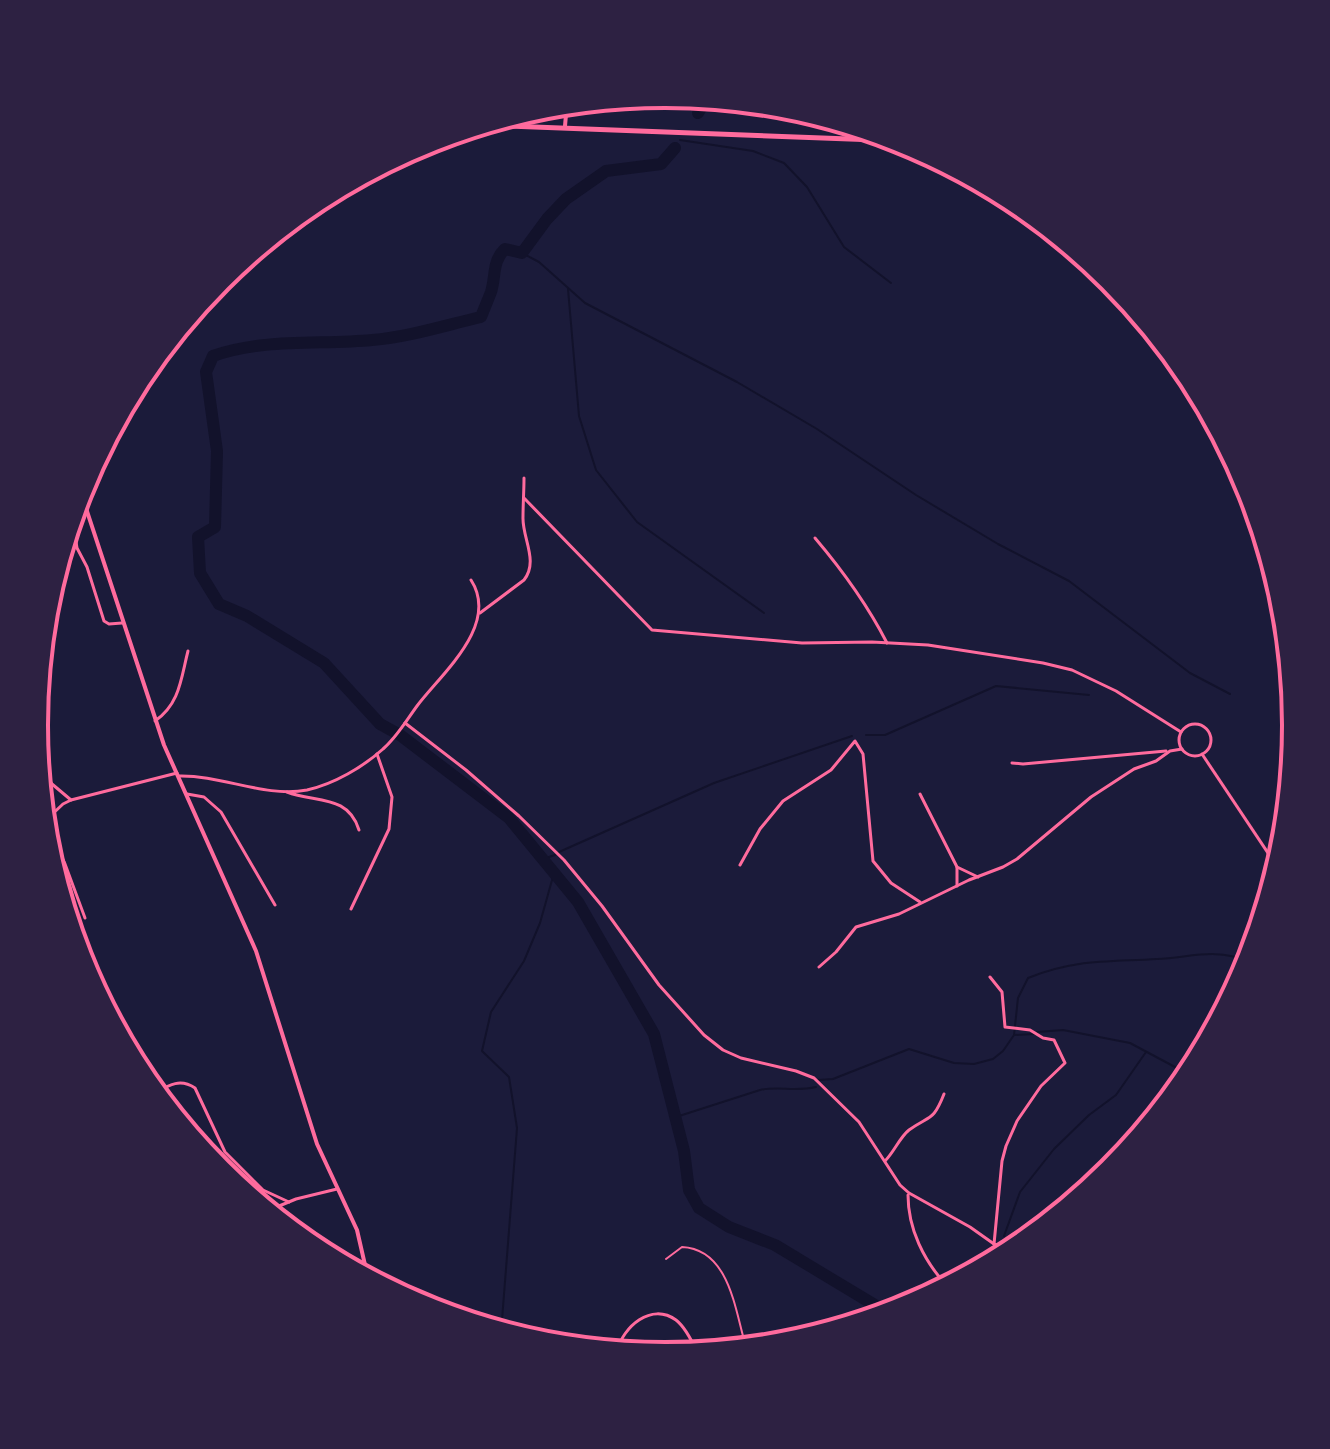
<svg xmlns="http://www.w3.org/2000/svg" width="1330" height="1449" viewBox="0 0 1330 1449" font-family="'Source Serif 4',serif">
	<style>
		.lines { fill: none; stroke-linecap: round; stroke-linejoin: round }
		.stream { stroke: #12122b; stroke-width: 2 }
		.river { stroke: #12122b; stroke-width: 12 }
		.path { stroke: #ff6b9d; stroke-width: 2 }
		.minor { stroke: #ff6b9d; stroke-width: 3 }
		.tertiary { stroke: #ff6b9d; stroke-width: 4 }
		.secondary { stroke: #ff6b9d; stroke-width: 5 }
		.rim { fill: none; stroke: #ff6b9d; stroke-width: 4 }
	</style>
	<rect width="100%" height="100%" fill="#1b1b3a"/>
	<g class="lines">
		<g class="stream">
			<polyline points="680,140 753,151 784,163 807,187 844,247 891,283"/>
			<polyline points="522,253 539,262 585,303 737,382 817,429 916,495 998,544 1069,581 1190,673 1230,694"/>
			<polyline points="568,289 579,416 596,470 637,522 764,613"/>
			<polyline points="866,735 885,735 996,686 1089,695"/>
			<polyline points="559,852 714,783 852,736"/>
			<polyline points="543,859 555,855"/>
			<polyline points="1037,1032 1063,1030 1130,1043 1190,1075"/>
			<path d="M1014 1035 1018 998 1028 978C1074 959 1109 962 1157 959 1193 957 1214 948 1249 961"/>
			<polyline points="818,1080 833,1079 909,1049 954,1063 974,1064 993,1059 1003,1051 1014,1035 1034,1034"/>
			<path d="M676 1117 760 1090C779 1086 796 1092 816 1087"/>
			<polyline points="1004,1236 1020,1192 1054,1149 1089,1115 1116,1095 1146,1052"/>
			<polyline points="494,1329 502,1320 517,1128 509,1077 482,1051 491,1012 524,961 540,923 554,873"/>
		</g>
		<g class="river">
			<polyline points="698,113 707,98"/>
			<path d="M675 148 661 164 606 171 566 199 547 219 522 253 505 249C492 261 496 276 491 292 488 300 484 309 481 317 446 325 409 337 372 340 321 345 263 338 213 356L206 372 217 451 215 527 198 537 200 573 219 604 247 616 324 663 380 724 400 735 509 818 578 902 654 1034 684 1151 689 1190 699 1208 729 1227 775 1245 888 1313"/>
		</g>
		<g class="path">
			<path d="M666 1259 682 1247C726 1249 734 1302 743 1336"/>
			<polyline points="744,1336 754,1347"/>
			<polyline points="700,1350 719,1349 742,1336"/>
		</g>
		<g class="minor">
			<polyline points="524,498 652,630 802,643 872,642 928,645 1043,663 1072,670 1116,691 1181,732"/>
			<polyline points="86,513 77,518 73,524 77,548 87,567 104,621 109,624 122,623"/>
			<path d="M815 538C843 571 867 604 887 643"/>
			<path d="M480 613 524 580C539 561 522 538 523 517 523 504 524 491 524 478"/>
			<path d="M155 721C180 704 181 678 188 651"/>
			<polyline points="405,723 466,770 519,816 564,860 602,906 659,985 704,1035 723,1050 741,1058 796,1071 814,1078 859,1122 900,1185 909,1193 970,1227 994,1244 1013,1251"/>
			<circle cx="1195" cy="740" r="16"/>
			<polyline points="1202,754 1278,868"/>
			<polyline points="38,762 52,784 71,800"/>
			<polyline points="1012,763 1023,764 1166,751"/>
			<path d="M179 776C222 775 265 798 307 790 334 784 363 767 383 749 397 737 406 721 417 706 442 673 500 625 471 580"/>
			<path d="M287 792C315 803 348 794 359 830"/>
			<polyline points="187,794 204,797 221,812 275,905"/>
			<polyline points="920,794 957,867 978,877"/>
			<polyline points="51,815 48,826 51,835 65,864 85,918"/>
			<polyline points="44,822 63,804 71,800 177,773"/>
			<polyline points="740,865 760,829 783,801 831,770 855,741 863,754 873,861 891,883 920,902"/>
			<polyline points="957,867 957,886"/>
			<polyline points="351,909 389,829 392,797 377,754"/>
			<polyline points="819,967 836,952 856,927 899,914 969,880 1003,867 1017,859 1091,797 1134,769 1156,761 1170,751 1182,749"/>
			<polyline points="990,977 1002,992 1005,1027 1030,1030 1043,1038 1054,1040 1065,1063 1041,1086 1017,1121 1006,1146 1002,1161 994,1244"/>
			<path d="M155 1093C169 1085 180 1078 195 1088L225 1152 263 1190 289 1202"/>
			<path d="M885 1161C894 1152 900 1137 909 1130 930 1115 933 1122 944 1094"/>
			<path d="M908 1195C908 1229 924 1261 947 1286"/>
			<polyline points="267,1211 296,1199 337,1189"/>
			<path d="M617 1351C623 1327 651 1302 676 1320 685 1327 692 1341 697 1352"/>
		</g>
		<g class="tertiary">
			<polyline points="565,126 567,103"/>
			<polyline points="80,490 164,745 256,951 317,1144 357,1230 368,1278"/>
		</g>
		<polyline class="secondary" points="479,125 903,141"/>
	</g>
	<path d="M0 0H1330V1449H0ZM48 725a617 617 0 1 1 1234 0a617 617 0 1 1-1234 0Z" fill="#2d2142" fill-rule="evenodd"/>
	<path class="rim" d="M48 725a617 617 0 1 1 1234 0a617 617 0 1 1-1234 0Z"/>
</svg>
